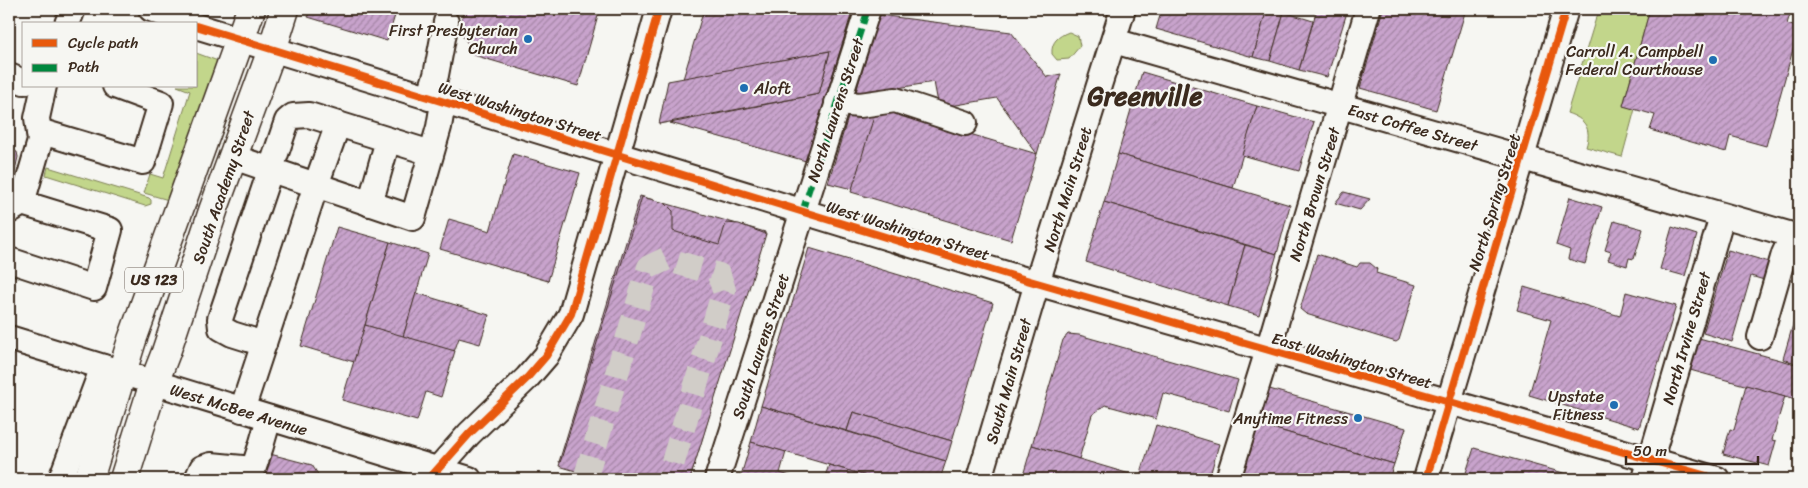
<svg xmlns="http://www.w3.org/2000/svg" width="1808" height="488" viewBox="0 0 1808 488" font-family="Sriracha,sans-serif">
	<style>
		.green { fill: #c2d68b; stroke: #7e8054 }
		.building { fill: url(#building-hatch); stroke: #3b2a1e }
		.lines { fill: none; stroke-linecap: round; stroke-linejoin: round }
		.minor-tunnel { stroke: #d1cdc8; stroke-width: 24; stroke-dasharray: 24 12; stroke-linecap: butt }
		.minor-casing { stroke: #3b2a1e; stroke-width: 28 }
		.highway-casing { stroke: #3b2a1e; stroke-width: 31 }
		.minor { stroke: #f6f6f2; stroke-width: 24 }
		.highway { stroke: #f6f6f2; stroke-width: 28 }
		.quiet { stroke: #00873e; stroke-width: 6; stroke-dasharray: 12 6; stroke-linecap: butt }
		.cycleway-casing { stroke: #f6f6f2; stroke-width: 11 }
		.cycleway { stroke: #e8590c; stroke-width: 8 }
		.poi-dot { fill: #1f6fb2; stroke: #f6f6f2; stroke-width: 2 }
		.labels { text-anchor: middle; stroke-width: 4.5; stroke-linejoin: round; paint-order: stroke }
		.shield { fill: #f6f6f2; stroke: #73675e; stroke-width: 1 }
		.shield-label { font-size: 15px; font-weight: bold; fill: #3b2a1e }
		.poi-label { font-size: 16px; fill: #3b2a1e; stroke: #f6f6f2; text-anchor: end }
		.street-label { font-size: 16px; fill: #3b2a1e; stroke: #f6f6f2 }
		.town-label { font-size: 26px; font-weight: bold; fill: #3b2a1e; stroke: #f6f6f2 }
	</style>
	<defs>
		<pattern id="building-hatch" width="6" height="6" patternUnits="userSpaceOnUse" patternTransform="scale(1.25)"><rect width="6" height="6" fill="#c8a3cc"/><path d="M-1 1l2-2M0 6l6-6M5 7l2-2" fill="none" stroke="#a485a5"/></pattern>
	</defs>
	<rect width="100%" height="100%" fill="#f6f6f2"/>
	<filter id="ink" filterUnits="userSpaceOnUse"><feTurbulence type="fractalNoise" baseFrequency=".02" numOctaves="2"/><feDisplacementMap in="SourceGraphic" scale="10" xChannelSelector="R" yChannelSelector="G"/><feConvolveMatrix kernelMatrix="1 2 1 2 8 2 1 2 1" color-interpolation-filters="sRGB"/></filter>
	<g filter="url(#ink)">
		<g class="green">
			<path d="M1602 9H1650L1623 105 1635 109 1622 157 1586 147C1592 128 1585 119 1567 113L1596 18Z"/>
			<path d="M1069 32 1078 36 1080 46 1069 59 1057 60 1052 54C1051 42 1058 36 1069 32Z"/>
			<polygon points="196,53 218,61 172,201 144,193 150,174 163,178 190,91 177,86 196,86"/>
			<polygon points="48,167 149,198 151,200 151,204 145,206 46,175"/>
		</g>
		<g class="building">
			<polygon points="310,9 397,9 387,41 308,17"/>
			<polygon points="469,9 600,9 578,86 470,54 472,49 458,30 464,11"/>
			<polygon points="704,9 853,9 806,161 670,123 819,94 830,51 683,79"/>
			<polygon points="1162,9 1267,9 1253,57 1156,29"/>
			<polygon points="1267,9 1285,9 1270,61 1253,57"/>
			<polygon points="1317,9 1348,9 1327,77 1299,70"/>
			<polygon points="1383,9 1466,9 1436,110 1360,88"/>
			<polygon points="1650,9 1783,9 1791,11 1787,24 1799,28 1766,146 1730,136 1726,152 1650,130 1655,115 1623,106"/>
			<polygon points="1284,12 1313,21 1299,70 1270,61"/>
			<polygon points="879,15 1011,32 1047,77 1061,74 1037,154 997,98 939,108 934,82 855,95"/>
			<polygon points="830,51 819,94 659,124 668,81"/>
			<polygon points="1142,72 1257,106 1233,188 1118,154"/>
			<polygon points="9,99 15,101 9,122"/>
			<polygon points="876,106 1037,154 1011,240 851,192"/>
			<polygon points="1257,106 1314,122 1299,171 1242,155"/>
			<polygon points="875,113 852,189 828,183 849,114"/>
			<polygon points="9,150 17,152 18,157 15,170 9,178"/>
			<polygon points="513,154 580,173 548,281 440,249 449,219 490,231"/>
			<polygon points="1118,154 1290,205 1277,254 1104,202"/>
			<polygon points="1344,192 1355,195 1370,199 1360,210 1335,203"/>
			<polygon points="640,196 765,232 690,479 613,479 559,462"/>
			<polygon points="642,197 665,203 673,211 673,231 719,245 726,223 739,224 766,234 690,479 602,479 559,466"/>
			<polygon points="1570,197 1602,207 1585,264 1568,259 1570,250 1556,245"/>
			<polygon points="1104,202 1245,245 1228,306 1086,262"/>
			<polygon points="1614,221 1643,229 1634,259 1629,258 1627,266 1608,260 1611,252 1605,250"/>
			<polygon points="337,227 390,242 354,362 301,346"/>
			<polygon points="1672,227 1697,235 1685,276 1660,269"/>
			<polygon points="390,242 428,254 403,337 365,325"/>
			<polygon points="1245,245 1277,254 1259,315 1228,306"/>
			<polygon points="809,248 993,303 952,441 853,412 847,431 761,406"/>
			<polygon points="1728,250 1769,262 1764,280 1751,276 1732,342 1703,333"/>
			<polygon points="1317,254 1357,267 1360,263 1370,263 1377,269 1376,273 1416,285 1399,340 1396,342 1306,314 1300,309"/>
			<polygon points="1524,287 1620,316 1626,292 1676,306 1639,428 1529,395 1551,320 1517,310"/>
			<polygon points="416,293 489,315 480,344 459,338 454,352 403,337"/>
			<polygon points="1799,304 1799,364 1783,359"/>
			<polygon points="365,325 455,351 441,397 426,392 417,421 342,400"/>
			<polygon points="1068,334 1079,335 1238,380 1229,411 1163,393 1156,419 1105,405 1092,415 1079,459 1032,445 1063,340"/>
			<polygon points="1699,338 1799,365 1799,400 1690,370"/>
			<polygon points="1746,385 1785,396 1772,440 1776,441 1769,466 1723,454 1730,429 1734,430"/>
			<polygon points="1266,388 1406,428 1394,464 1255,423"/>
			<polygon points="761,406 946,461 940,479 877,479 751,442"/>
			<polygon points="853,412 952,441 946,461 847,431"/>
			<polygon points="1255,423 1394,464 1389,479 1239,479"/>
			<polygon points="1156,425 1219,444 1209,479 1139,479"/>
			<polygon points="751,442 786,452 780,473 801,479 740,479"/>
			<polygon points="1032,445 1140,477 1139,479 1022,479"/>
			<polygon points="1474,448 1585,479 1464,479"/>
			<polygon points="270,454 312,465 321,479 263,479"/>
			<polygon points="829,465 877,479 824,479"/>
		</g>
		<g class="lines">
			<polyline class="minor-tunnel" points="585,479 649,267 666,259 719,275 724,290 668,479"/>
			<g class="minor-casing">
				<g id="minor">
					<polyline points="151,9 190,24"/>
					<polyline points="67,24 73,9"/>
					<polyline points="196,26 1016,277 1717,479"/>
					<polyline points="1114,41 1799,237"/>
					<polyline points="9,76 24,82"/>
					<polyline points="429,98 436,75 446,22"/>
					<polyline points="837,103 860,105 895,100 965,123"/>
					<polyline points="39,131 143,162 161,103 115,86"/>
					<polyline points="233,157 413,218 439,127 443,103"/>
					<polyline points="370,204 388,140"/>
					<polyline points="9,211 22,203 40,141 37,118 44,86"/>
					<polyline points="9,260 94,288 110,230 22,203"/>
					<polyline points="1760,337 1784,254 1793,235"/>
					<polyline points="9,338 469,479"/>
					<polyline points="264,344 232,334 221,328 220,319 287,121 293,116 309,115 431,153"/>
					<polyline points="242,410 316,185 338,124"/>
					<polyline points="61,479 103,367"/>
					<polyline points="197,479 202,468 211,465 253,469"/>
					<polyline points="250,479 261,446 269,418"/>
					<polyline points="429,479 469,434 527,378 546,356 571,314 659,9"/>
					<polyline points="717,479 868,9"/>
					<polyline points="979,479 1037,283 1123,9"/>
					<polyline points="1228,479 1268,350 1368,9"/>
					<polyline points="1426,479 1566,9"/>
					<polyline points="1645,479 1722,216"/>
				</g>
			</g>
			<g class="highway-casing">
				<g id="highway">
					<polyline points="89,479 132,340 251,9"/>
					<polyline points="124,479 154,383 166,352 214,208 272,50 285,9"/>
				</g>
			</g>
			<use href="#minor" class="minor"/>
			<use href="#highway" class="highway"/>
			<polyline class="quiet" points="802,212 868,9"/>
			<g class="cycleway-casing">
				<g id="cycleway">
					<polyline points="196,26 1016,277 1717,479"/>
					<polyline points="429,479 469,434 527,378 546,356 571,314 659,9"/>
					<polyline points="1426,479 1566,9"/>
				</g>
			</g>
			<use href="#cycleway" class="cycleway"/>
		</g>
	</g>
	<g class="poi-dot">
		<circle cx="528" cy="39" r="5"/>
		<circle cx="1713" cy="60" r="5"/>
		<circle cx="744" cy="88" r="5"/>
		<circle cx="1614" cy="405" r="5"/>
		<circle cx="1358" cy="418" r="5"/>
	</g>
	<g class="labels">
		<rect class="shield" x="125" y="267.5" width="58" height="25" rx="4"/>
		<g class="shield-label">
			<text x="154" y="285">US 123</text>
		</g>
		<g class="poi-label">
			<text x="518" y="36">First Presbyterian<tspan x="518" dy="18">Church</tspan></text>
			<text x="1703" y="57">Carroll A. Campbell<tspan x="1703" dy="18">Federal Courthouse</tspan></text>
			<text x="754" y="94" text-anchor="start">Aloft</text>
			<text x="1604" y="402">Upstate<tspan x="1604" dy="18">Fitness</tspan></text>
			<text x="1348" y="424">Anytime Fitness</text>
		</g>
		<g class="street-label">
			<text transform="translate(835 110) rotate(-72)" y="6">North Laurens Street</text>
			<text transform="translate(520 111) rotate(17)" y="6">West Washington Street</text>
			<text transform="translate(1413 127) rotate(16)" y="6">East Coffee Street</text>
			<text transform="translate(223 187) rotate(-71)" y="6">South Academy Street</text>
			<text transform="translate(1067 189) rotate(-73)" y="6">North Main Street</text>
			<text transform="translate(1314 194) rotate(-73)" y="6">North Brown Street</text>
			<text transform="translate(1494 202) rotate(-73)" y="6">North Spring Street</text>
			<text transform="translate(908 230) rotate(17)" y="6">West Washington Street</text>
			<text transform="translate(1686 338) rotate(-74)" y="6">North Irvine Street</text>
			<text transform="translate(760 346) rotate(-72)" y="6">South Laurens Street</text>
			<text transform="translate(1352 360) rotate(16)" y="6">East Washington Street</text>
			<text transform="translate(1008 381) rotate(-74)" y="6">South Main Street</text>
			<text transform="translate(239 409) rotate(17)" y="6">West McBee Avenue</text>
		</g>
		<g class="town-label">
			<text x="1145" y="105">Greenville</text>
		</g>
	</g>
	<rect width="1808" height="488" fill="none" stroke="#f6f6f2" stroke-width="30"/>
	<rect x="15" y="15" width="1778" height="458" fill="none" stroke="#3b2a1e" stroke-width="2" filter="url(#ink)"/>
	<rect x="22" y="22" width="175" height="65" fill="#f6f6f2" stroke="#aba49d"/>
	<rect x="32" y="39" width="25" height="8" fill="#e8590c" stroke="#aba49d"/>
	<text x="68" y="48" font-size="15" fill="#3b2a1e">Cycle path</text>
	<rect x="32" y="64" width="25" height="8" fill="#00873e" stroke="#aba49d"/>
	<text x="68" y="72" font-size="15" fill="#3b2a1e">Path</text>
	<path d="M1626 456v8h132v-8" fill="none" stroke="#3b2a1e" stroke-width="2.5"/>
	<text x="1633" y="456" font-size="15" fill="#3b2a1e" stroke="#f6f6f2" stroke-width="4" paint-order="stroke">50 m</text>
</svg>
